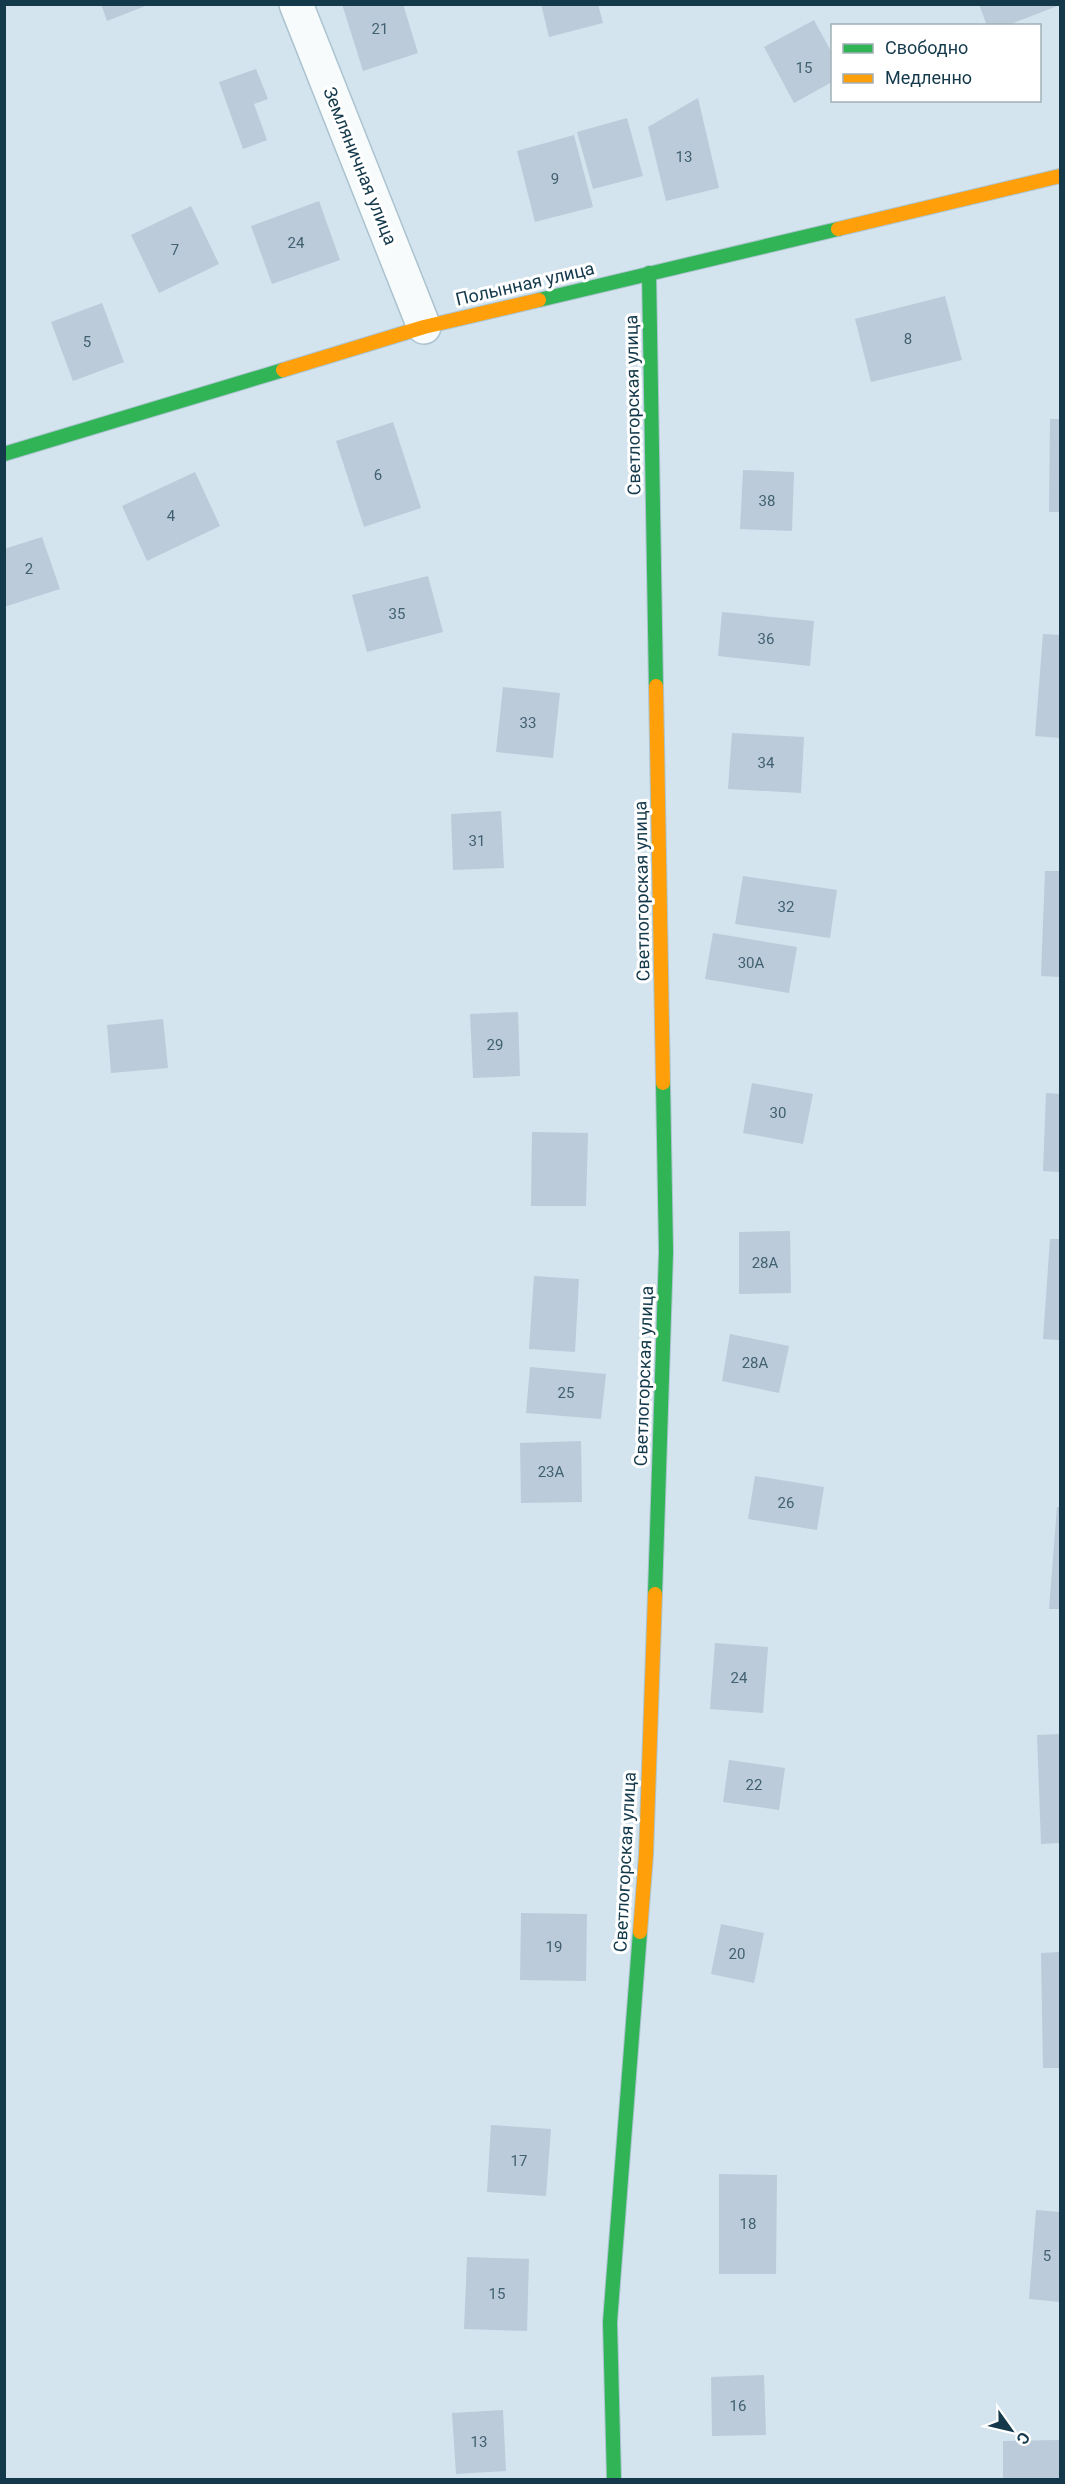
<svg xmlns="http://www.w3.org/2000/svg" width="1065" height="2484" viewBox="0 0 1065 2484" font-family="Roboto,sans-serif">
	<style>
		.building { fill: #bbcbd9 }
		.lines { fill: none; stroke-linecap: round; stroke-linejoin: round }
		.street-casing { stroke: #abc4d0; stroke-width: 36 }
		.fast-casing { stroke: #abc4d0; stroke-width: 16 }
		.slow-casing { stroke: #abc4d0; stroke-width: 16 }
		.street { stroke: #f8fbfc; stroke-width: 33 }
		.fast { stroke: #30b455; stroke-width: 14 }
		.slow { stroke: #ff9f0a; stroke-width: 14 }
		.labels { text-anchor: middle; stroke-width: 6; stroke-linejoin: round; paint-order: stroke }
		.number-label { font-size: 15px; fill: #416172 }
		.street-label { font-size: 18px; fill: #13394b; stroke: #fff }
	</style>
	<rect width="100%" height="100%" fill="#d3e4ee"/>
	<g class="building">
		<polygon points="101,4 148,4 148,5 107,21"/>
		<polygon points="342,4 403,4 418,53 363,71"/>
		<polygon points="541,4 598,4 603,23 549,37"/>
		<polygon points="979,4 1060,4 1060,5 1006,26 987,26"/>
		<polygon points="814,20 832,53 832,82 794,103 764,47"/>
		<polygon points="256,69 268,99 254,104 267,140 243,149 219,82"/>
		<polygon points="698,98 719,188 666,201 648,127"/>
		<polygon points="627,118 643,176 593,189 577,132"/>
		<polygon points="574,135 593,207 535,222 517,151"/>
		<polygon points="319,201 340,260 272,284 251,226"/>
		<polygon points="191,206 219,264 159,293 131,235"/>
		<polygon points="945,296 962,360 871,382 855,319"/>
		<polygon points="102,303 124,362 73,381 51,322"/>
		<polygon points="1050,419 1060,419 1060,512 1049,512"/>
		<polygon points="393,422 421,508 364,527 336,441"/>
		<polygon points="743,470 794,472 792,531 740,529"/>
		<polygon points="195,472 220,526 147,561 122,506"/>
		<polygon points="42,537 60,589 4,607 4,549"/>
		<polygon points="428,576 443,632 367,652 352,595"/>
		<polygon points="722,612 814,621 810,666 718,656"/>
		<polygon points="1043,634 1060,635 1060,738 1035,736"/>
		<polygon points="503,687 560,693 553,758 496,752"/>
		<polygon points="732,733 804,737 801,793 728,789"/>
		<polygon points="501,811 504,868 453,870 451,814"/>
		<polygon points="1045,871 1060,871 1060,977 1041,976"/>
		<polygon points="743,876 837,890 830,938 735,924"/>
		<polygon points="713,933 797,947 789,993 705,979"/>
		<polygon points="518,1012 520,1076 473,1078 470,1014"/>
		<polygon points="163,1019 168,1068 111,1073 107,1025"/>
		<polygon points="752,1083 813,1094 803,1144 743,1133"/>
		<polygon points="1046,1093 1060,1094 1060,1172 1043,1171"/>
		<polygon points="532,1132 588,1133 586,1206 531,1206"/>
		<polygon points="790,1231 791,1293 739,1294 739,1232"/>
		<polygon points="1050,1239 1060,1239 1060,1340 1043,1339"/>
		<polygon points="534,1276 579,1279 575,1352 529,1349"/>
		<polygon points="730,1334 789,1346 779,1393 722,1381"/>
		<polygon points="530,1367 606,1374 601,1419 526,1413"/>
		<polygon points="581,1441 582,1502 521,1503 520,1443"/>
		<polygon points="755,1476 824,1487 817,1530 748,1519"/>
		<polygon points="1057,1507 1060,1507 1060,1609 1049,1609"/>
		<polygon points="715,1643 768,1647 763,1713 710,1709"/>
		<polygon points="1060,1734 1060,1843 1041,1844 1037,1735"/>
		<polygon points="729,1760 785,1768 779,1810 723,1802"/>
		<polygon points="521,1913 587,1914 586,1981 520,1980"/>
		<polygon points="721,1924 764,1933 754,1983 711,1974"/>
		<polygon points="1060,1952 1060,2068 1043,2068 1041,1953"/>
		<polygon points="491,2125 551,2129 546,2196 487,2192"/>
		<polygon points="719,2174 777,2175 776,2274 719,2274"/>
		<polygon points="1036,2210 1060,2212 1060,2302 1029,2299"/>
		<polygon points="467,2257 529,2259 527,2331 464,2329"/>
		<polygon points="764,2375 766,2435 712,2436 711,2377"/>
		<polygon points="503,2410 506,2471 456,2474 452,2413"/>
		<polygon points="1060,2440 1060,2480 1003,2480 1003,2441"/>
	</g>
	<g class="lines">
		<g class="street-casing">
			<polyline id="street" points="296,4 424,327"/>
		</g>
		<g class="fast-casing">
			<g id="fast">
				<polyline points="649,273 656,686"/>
				<polyline points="539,300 838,229"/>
				<polyline points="4,454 283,370"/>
				<polyline points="655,1594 666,1252 663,1083"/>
				<polyline points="614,2480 610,2322 640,1932"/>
			</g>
		</g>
		<g class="slow-casing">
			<g id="slow">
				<polyline points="838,229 1060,176"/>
				<polyline points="283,370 424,327 539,300"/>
				<polyline points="656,686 663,1083"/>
				<polyline points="640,1932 646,1855 655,1594"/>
			</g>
		</g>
		<use href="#street" class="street"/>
		<use href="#fast" class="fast"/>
		<use href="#slow" class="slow"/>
	</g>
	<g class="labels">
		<g class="number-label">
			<text x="380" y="34">21</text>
			<text x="804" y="73">15</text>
			<text x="684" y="162">13</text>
			<text x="555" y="184">9</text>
			<text x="296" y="248">24</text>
			<text x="175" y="255">7</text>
			<text x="908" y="344">8</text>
			<text x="87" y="347">5</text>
			<text x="378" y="480">6</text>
			<text x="767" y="506">38</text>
			<text x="171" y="521">4</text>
			<text x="29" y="574">2</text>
			<text x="397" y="619">35</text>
			<text x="766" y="644">36</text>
			<text x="528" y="728">33</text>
			<text x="766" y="768">34</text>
			<text x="477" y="846">31</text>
			<text x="786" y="912">32</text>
			<text x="751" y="968">30А</text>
			<text x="495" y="1050">29</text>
			<text x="778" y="1118">30</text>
			<text x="765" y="1268">28А</text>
			<text x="755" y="1368">28А</text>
			<text x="566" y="1398">25</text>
			<text x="551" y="1477">23А</text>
			<text x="786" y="1508">26</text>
			<text x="739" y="1683">24</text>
			<text x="754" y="1790">22</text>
			<text x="554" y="1952">19</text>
			<text x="737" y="1959">20</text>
			<text x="519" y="2166">17</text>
			<text x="748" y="2229">18</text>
			<text x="1047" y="2261">5</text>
			<text x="497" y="2299">15</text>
			<text x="738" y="2411">16</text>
			<text x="479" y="2447">13</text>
		</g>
		<g class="street-label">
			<text transform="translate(360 166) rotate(68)" y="6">Земляничная улица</text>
			<text transform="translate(525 284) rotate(-13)" y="6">Полынная улица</text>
			<text transform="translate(633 405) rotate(-91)" y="6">Светлогорская улица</text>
			<text transform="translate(642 891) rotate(-91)" y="6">Светлогорская улица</text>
			<text transform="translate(644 1376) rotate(-88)" y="6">Светлогорская улица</text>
			<text transform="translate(625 1862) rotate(-87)" y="6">Светлогорская улица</text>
		</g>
	</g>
	<rect width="1065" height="2484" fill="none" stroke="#13394b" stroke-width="12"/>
	<rect x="831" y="24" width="210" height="78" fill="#ffffff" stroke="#a1b0b7" stroke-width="1.5"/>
	<rect x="843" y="44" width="30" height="9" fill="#30b455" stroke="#a1b0b7" stroke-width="1.5"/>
	<text x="885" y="54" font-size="18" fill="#13394b">Свободно</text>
	<rect x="843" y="74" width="30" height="9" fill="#ff9f0a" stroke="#a1b0b7" stroke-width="1.5"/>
	<text x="885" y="84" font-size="18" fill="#13394b">Медленно</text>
	<g transform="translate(1011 2430) rotate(124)" stroke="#ffffff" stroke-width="4.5" paint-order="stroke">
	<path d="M0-4.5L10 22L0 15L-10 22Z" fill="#13394b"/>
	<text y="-9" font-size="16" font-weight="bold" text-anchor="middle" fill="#13394b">С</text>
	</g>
</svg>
